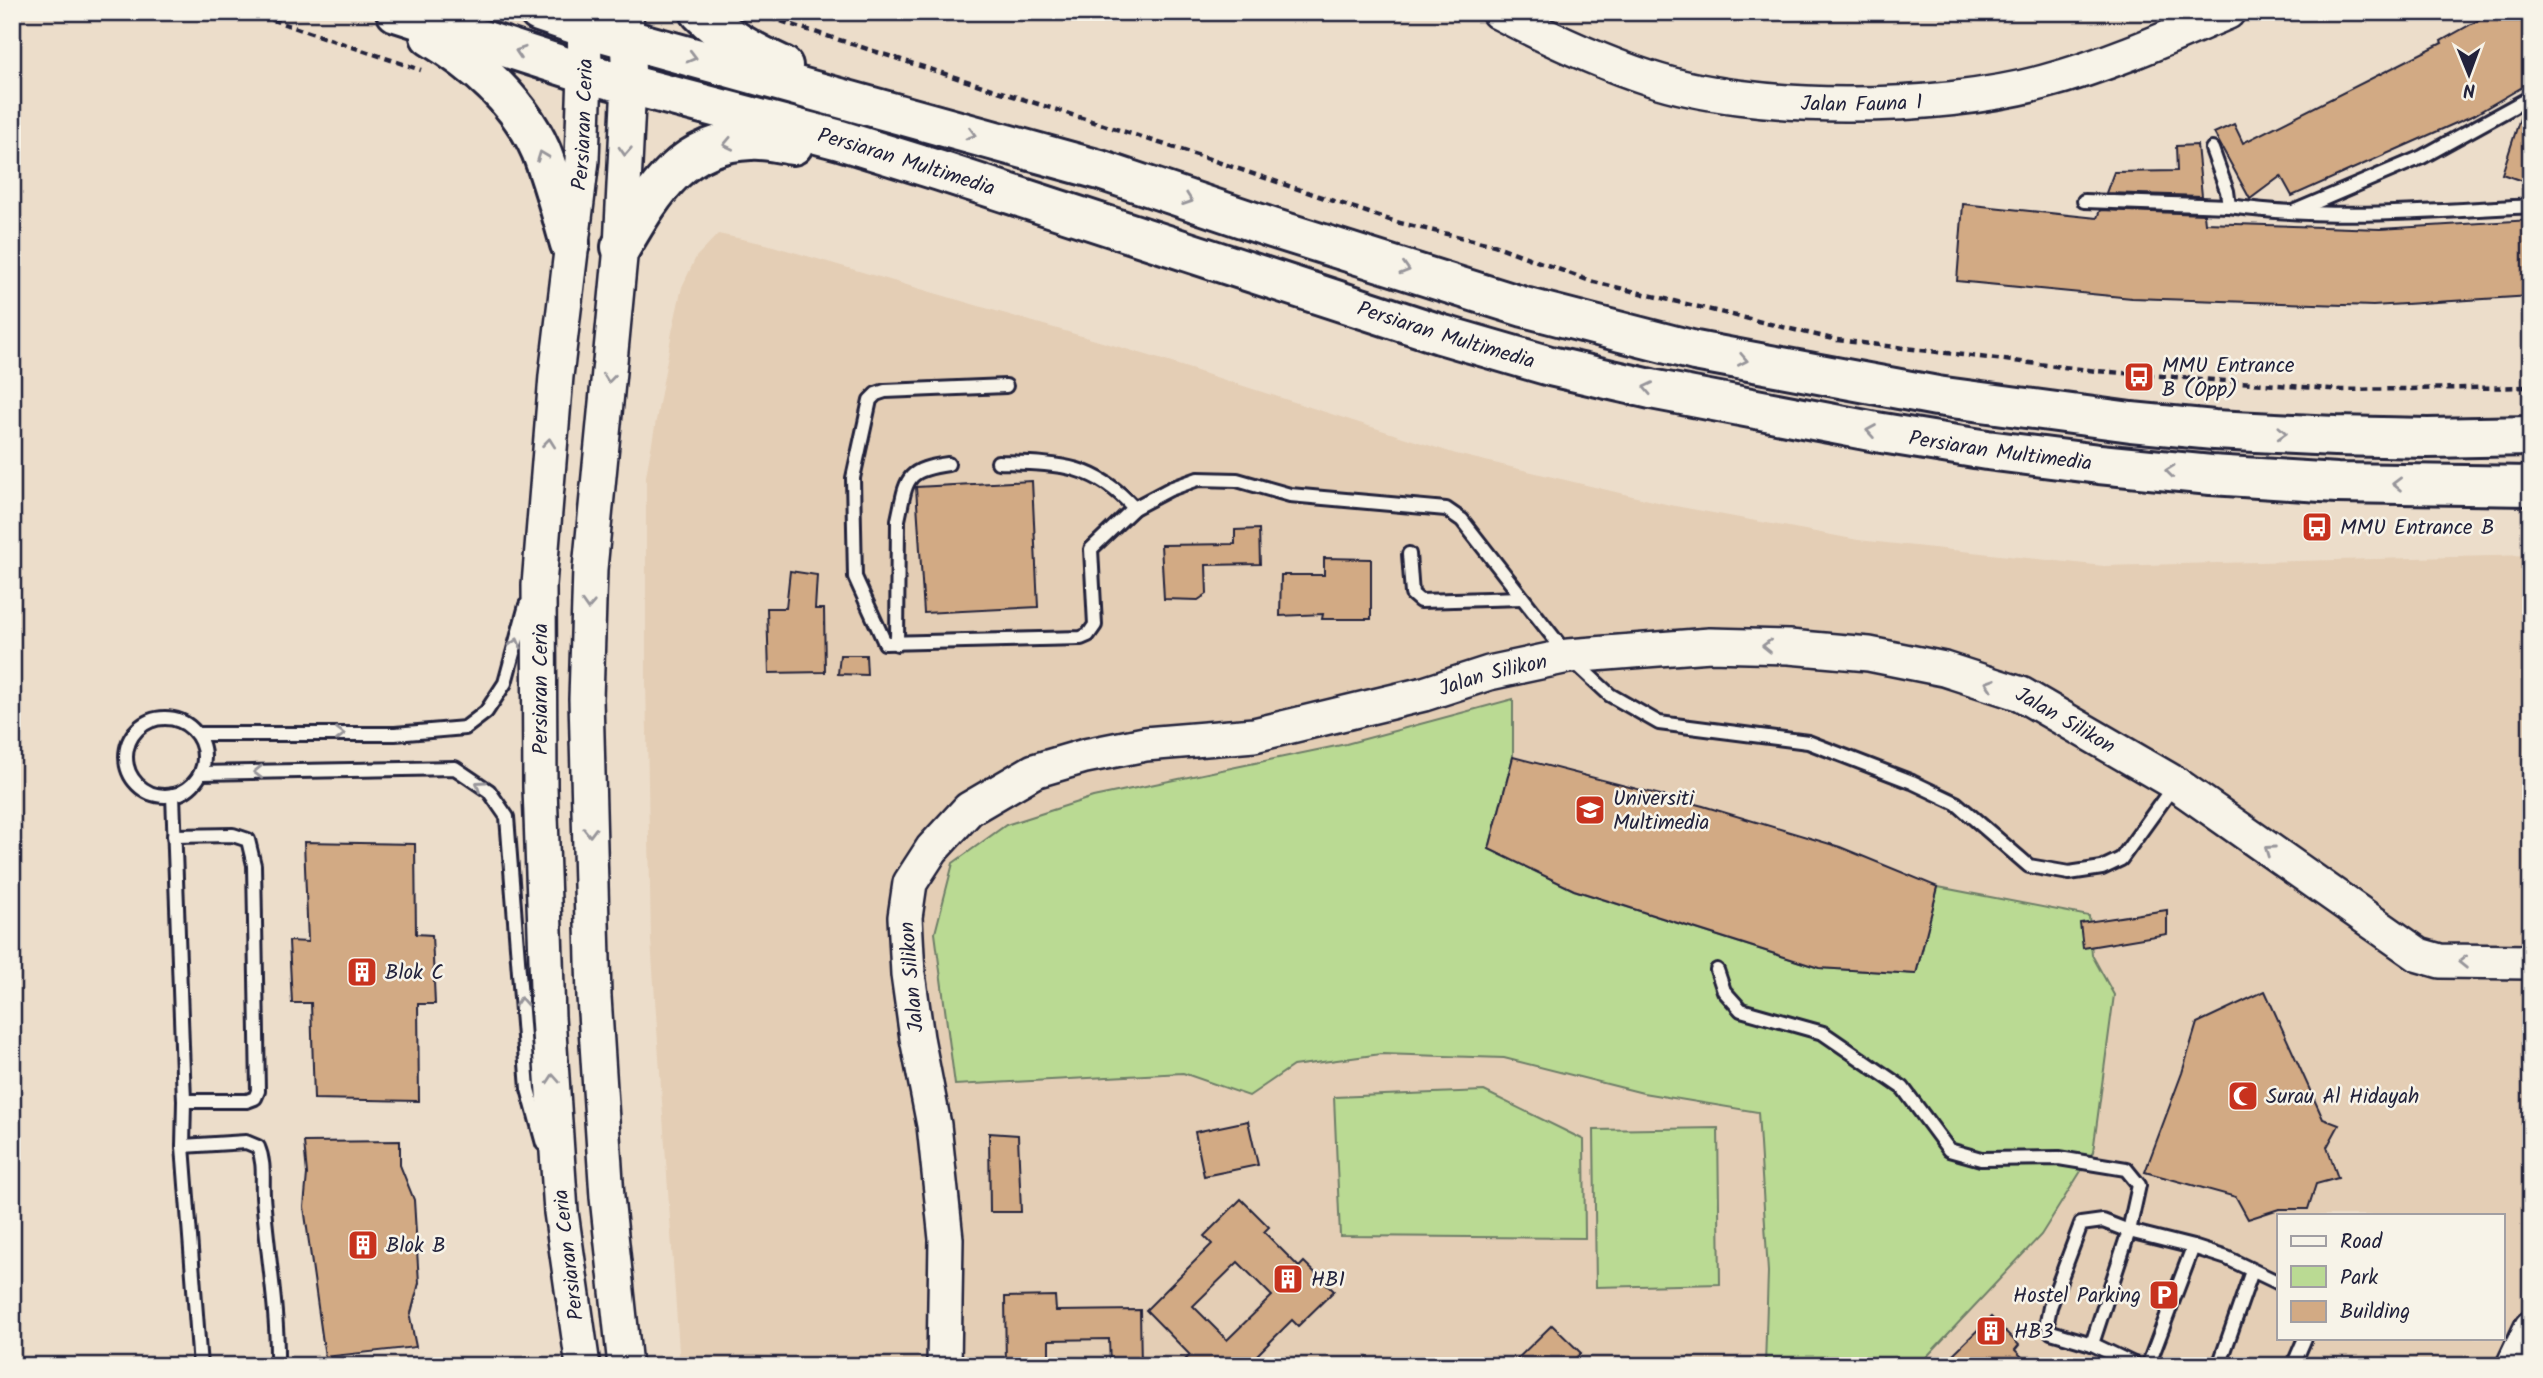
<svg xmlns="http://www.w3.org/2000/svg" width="2543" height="1378" viewBox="0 0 2543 1378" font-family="Kalam,sans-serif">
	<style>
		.built { fill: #e4ceb5; fill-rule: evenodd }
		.green { fill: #bada93; stroke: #6e7e67; stroke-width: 2 }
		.building { fill: #d2aa84; stroke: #22223b; stroke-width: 2; fill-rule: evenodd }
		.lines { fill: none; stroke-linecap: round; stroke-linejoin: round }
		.service-casing { stroke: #22223b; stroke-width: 18 }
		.tertiary-casing { stroke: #22223b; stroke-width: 38 }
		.primary-casing { stroke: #22223b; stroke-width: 44 }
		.path { stroke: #22223b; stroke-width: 4.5; stroke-dasharray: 7 5; stroke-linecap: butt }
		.service { stroke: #f7f3e8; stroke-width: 12 }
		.tertiary { stroke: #f7f3e8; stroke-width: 33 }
		.primary { stroke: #f7f3e8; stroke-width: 38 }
		.oneway { stroke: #97959a }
		.labels { text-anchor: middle; stroke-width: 5; stroke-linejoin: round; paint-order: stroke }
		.street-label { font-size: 21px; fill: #22223b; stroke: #f7f3e8 }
		.poi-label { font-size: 21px; fill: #22223b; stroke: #f7f3e8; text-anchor: start }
	</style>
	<rect width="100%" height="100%" fill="#ecddca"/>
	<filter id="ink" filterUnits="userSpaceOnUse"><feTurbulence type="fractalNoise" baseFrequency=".0143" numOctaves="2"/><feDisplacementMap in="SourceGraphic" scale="14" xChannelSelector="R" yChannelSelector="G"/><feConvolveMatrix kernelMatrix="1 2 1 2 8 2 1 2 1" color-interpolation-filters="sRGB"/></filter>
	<g filter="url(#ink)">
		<path class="built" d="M718 234 766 244 1150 356 1456 454 1670 505 1858 540 2104 566 2531 555V1366H680L651 940 646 681V476L672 332 682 287 696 257ZM2279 1215H2503V1338H2279Z"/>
		<g class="green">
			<polygon points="1513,699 1513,757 1489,849 1574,890 1819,968 1916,974 1938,887 2089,916 2092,955 2114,995 2093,1152 2041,1235 1918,1366 1765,1366 1768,1272 1758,1112 1643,1093 1504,1058 1381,1054 1293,1066 1249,1096 1183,1073 955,1085 935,933 953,863 1006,825 1093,797 1346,744"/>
			<polygon points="1484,1091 1584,1140 1585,1238 1340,1236 1334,1097"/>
			<polygon points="1718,1128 1720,1284 1596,1287 1594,1130"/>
		</g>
		<g class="building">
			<polygon points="2493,12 2531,12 2531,82 2474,115 2292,196 2281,176 2250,199 2214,133 2234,124 2243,143 2442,43 2441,41"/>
			<polygon points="2531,107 2531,184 2502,174 2522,112"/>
			<polygon points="2197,145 2202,196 2106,193 2114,172 2177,171 2176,146"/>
			<polygon points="1963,204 2097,218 2100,210 2204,214 2205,223 2380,229 2531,220 2531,296 2373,306 2132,298 1957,281"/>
			<polygon points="1032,481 1038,607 924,613 916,487"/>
			<polygon points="1259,529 1260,564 1206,565 1207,594 1198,600 1164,599 1161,545 1235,544 1235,530"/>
			<polygon points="1324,558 1371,559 1371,619 1322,619 1323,614 1280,616 1281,575 1324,575"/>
			<polygon points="790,571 817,575 815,609 824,609 825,672 769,673 767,608 786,608"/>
			<polygon points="840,655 866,655 867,675 838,674"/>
			<polygon points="1513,757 1703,806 1840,847 1938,887 1916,974 1819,968 1574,890 1489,849"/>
			<polygon points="304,842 415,844 416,934 432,935 435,1004 418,1004 419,1101 314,1099 311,1003 292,1003 289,941 308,942"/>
			<polygon points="2167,910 2167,934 2083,948 2080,923"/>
			<polygon points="2265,991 2323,1119 2339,1125 2327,1147 2338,1178 2316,1184 2308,1209 2279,1209 2248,1219 2236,1197 2145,1172 2182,1073 2197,1023"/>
			<polygon points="1248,1121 1258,1165 1204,1176 1195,1132"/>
			<polygon points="989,1133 1018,1135 1021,1212 990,1212"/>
			<polygon points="400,1141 400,1165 414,1200 419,1283 410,1317 416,1347 325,1357 304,1207 307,1174 304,1142"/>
			<path d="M1241 1199 1269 1227 1264 1232 1299 1267 1304 1262 1334 1291 1298 1326 1292 1320 1246 1366H1179L1190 1355 1146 1310 1212 1244 1204 1236ZM1238 1262 1272 1296 1227 1340 1193 1306Z"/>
			<polygon points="1055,1296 1056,1311 1140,1310 1141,1366 1110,1366 1109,1339 1049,1340 1049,1366 1006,1366 1005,1297"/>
			<polygon points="1991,1317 2019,1345 2015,1350 2031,1366 1966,1366 1954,1353"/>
			<polygon points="1552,1325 1581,1353 1567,1366 1510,1366"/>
		</g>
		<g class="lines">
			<g class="service-casing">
				<g id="service">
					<path d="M2212 149 2227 191 2229 206C2329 220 2430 212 2531 206"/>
					<polyline points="2084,201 2229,206"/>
					<polyline points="2295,211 2422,157 2531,97"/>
					<polyline points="1006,386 885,391 876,394 870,400 853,478 855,577 885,643 1081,638 1088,635 1095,625 1091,549 1134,508 1170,489 1198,479 1237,480 1290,495 1446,509 1462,520 1568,656 1610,695 1659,723 1808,742 1912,782 1956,803 2029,866 2069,873 2102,868 2121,859 2175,784"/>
					<path d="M998 462C1055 464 1094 462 1134 508"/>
					<polyline points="1409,554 1412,594 1420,601 1522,598"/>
					<path d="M897 644 898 520C907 479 904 470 948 464"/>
					<circle cx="165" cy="757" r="39"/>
					<polyline points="198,734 395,734 465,728 486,712 505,683 526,605"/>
					<polyline points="201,773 455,768 489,791 507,817 528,1089 543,1144"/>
					<polyline points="173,795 184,1101 183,1146 200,1366"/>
					<polyline points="174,836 233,835 248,840 254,865 258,1091 255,1098 247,1101 184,1101"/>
					<polyline points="1717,970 1724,991 1741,1010 1823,1033 1903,1088 1949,1150 1981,1159 2059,1158 2126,1169 2139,1185 2129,1231 2092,1344"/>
					<path d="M183 1146 246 1142 258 1147C265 1163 262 1179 263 1196 267 1252 278 1309 277 1366"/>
					<polyline points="2138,1366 2092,1344 2051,1332 2047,1322 2050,1307 2081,1224 2103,1221 2129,1231 2193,1247 2227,1258 2279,1283"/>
					<polyline points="2148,1366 2193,1247"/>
					<polyline points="2219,1366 2252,1271"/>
					<polyline points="2293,1366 2305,1338"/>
				</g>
			</g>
			<g class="tertiary-casing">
				<g id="tertiary">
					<path id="s1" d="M1498 12C1546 37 1597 61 1649 78 1755 113 1936 111 2044 82 2108 65 2168 38 2228 12"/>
					<path id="s2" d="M583 1366 561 1212 548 1017 540 787 539 585 556 376 582 160 585 73 584 12"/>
					<polyline points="625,1366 607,1197 594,997 586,699 590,569 621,247 629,83 626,12"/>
					<path id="s3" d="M944 1366 946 1239 934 1125 917 1038 908 974 905 917 910 883 932 849 969 809 1034 771 1085 756 1145 744 1254 735 1424 694 1489 673 1568 656 1710 645 1789 647 1869 654 1944 669 2021 694 2176 784 2419 955 2440 961 2531 962"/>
					<polyline points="2513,1366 2531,1328"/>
				</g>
			</g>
			<g class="primary-casing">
				<g id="primary">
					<path id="s4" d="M396 12 585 73 840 140 940 171 1440 334 1550 366 1651 389 1876 432 1987 450 2099 464 2211 475 2337 483 2531 486"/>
					<polyline points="539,12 583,27 1100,170 1272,228 1524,307 1695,351 1937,396 2131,422 2214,430 2335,436 2428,438 2531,436"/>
					<path d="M700 12C724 37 752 52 783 66"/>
					<path d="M430 36C476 64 519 100 541 151 553 181 561 213 570 244"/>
					<path d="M621 247C653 193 681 142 751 140 765 139 780 143 793 145"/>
				</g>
			</g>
			<g class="path">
				<polyline points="249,12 421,70"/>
				<polyline points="759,12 768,17 1206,158 1396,222 1494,245 1590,281 1837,340 2097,371 2342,390 2531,387"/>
			</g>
			<use href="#service" class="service"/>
			<use href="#tertiary" class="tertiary"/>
			<use href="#primary" class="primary"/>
		</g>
		<defs><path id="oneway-chevron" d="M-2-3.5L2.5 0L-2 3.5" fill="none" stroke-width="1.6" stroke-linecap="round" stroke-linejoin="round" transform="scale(1.75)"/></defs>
		<g class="oneway">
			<use href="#oneway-chevron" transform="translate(520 52) rotate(-162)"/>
			<use href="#oneway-chevron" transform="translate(692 57) rotate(15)"/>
			<use href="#oneway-chevron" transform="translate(971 134) rotate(16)"/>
			<use href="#oneway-chevron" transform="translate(728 144) rotate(168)"/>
			<use href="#oneway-chevron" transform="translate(625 151) rotate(93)"/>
			<use href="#oneway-chevron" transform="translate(542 156) rotate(-111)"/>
			<use href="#oneway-chevron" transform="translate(1188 200) rotate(19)"/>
			<use href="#oneway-chevron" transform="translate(1405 269) rotate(17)"/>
			<use href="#oneway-chevron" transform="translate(1743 360) rotate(11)"/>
			<use href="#oneway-chevron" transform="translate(609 378) rotate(96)"/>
			<use href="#oneway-chevron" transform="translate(1648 388) rotate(-168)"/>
			<use href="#oneway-chevron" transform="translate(1871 431) rotate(-170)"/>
			<use href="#oneway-chevron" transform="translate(2282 433) rotate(3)"/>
			<use href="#oneway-chevron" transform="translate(549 443) rotate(-84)"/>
			<use href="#oneway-chevron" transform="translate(2170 471) rotate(-174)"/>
			<use href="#oneway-chevron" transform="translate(2397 484) rotate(-179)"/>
			<use href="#oneway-chevron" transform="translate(588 605) rotate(93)"/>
			<use href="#oneway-chevron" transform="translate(516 643) rotate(-75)"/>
			<use href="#oneway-chevron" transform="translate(1767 646) rotate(-179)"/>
			<use href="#oneway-chevron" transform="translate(1990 684) rotate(-162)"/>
			<use href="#oneway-chevron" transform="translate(340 734)"/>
			<use href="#oneway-chevron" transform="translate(258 772) rotate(179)"/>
			<use href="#oneway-chevron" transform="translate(480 785) rotate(-145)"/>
			<use href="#oneway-chevron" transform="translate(590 832) rotate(89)"/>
			<use href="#oneway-chevron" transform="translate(2269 850) rotate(-145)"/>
			<use href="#oneway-chevron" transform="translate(2463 962) rotate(-179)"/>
			<use href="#oneway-chevron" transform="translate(521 1002) rotate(-94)"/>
			<use href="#oneway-chevron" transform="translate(553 1079) rotate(-94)"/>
		</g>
	</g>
	<defs>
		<g id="bus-square" transform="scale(1.575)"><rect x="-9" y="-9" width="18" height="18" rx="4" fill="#c8321e" stroke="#f7f3e8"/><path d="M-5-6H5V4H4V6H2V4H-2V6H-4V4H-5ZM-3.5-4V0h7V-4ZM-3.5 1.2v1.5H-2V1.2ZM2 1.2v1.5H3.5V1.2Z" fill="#fff"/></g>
		<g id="university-square" transform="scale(1.575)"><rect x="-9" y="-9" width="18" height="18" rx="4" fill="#c8321e" stroke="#f7f3e8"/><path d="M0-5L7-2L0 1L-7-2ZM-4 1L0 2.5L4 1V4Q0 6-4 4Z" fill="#fff"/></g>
		<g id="building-square" transform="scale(1.575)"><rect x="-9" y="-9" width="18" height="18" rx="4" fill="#c8321e" stroke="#f7f3e8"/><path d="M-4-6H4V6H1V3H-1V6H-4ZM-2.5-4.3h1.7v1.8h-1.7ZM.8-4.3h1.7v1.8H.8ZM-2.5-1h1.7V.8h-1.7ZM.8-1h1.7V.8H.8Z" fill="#fff"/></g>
		<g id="mosque-square" transform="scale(1.575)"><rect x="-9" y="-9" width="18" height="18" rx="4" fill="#c8321e" stroke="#f7f3e8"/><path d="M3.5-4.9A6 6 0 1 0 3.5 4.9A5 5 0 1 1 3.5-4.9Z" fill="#fff"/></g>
		<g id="parking-square" transform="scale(1.575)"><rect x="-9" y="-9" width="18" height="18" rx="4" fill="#c8321e" stroke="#f7f3e8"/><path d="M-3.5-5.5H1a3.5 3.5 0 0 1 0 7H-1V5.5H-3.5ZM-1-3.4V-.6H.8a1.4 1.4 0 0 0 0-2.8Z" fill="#fff"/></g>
	</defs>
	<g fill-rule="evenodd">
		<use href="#bus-square" x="2139" y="377"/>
		<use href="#bus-square" x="2317" y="527"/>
		<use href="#university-square" x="1590" y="810"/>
		<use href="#building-square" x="362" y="972"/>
		<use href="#mosque-square" x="2243" y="1096"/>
		<use href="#building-square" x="363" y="1245"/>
		<use href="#building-square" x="1288" y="1279"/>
		<use href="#parking-square" x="2164" y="1295"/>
		<use href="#building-square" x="1991" y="1331"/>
	</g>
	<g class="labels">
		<g class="street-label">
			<text dy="7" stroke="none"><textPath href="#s1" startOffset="380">Jalan Fauna 1</textPath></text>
			<text dy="7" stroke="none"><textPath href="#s2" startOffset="1246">Persiaran Ceria</textPath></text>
			<text dy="7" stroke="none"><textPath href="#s4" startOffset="532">Persiaran Multimedia</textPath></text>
			<text dy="7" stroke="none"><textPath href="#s4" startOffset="1099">Persiaran Multimedia</textPath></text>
			<text dy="7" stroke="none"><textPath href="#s4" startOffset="1666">Persiaran Multimedia</textPath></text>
			<text dy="7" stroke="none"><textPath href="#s3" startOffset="1127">Jalan Silikon</textPath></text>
			<text transform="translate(540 689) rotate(-90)" y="7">Persiaran Ceria</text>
			<text dy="7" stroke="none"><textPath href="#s3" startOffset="1715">Jalan Silikon</textPath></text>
			<text transform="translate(911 977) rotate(-95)" y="7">Jalan Silikon</text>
			<text transform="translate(568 1255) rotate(-97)" y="7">Persiaran Ceria</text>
		</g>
		<g class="poi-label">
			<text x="2162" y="372">MMU Entrance<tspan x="2162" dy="24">B (Opp)</tspan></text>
			<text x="2340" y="534">MMU Entrance B</text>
			<text x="1613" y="805">Universiti<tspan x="1613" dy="24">Multimedia</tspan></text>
			<text x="385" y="979">Blok C</text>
			<text x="2266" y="1103">Surau Al Hidayah</text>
			<text x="386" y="1252">Blok B</text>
			<text x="1311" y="1286">HB1</text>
			<text x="2141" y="1302" text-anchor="end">Hostel Parking</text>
			<text x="2014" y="1338">HB3</text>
		</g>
	</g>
	<rect width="2543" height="1378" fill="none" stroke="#f7f3e8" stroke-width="42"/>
	<rect x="21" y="21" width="2501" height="1336" fill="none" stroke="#22223b" stroke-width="2.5" filter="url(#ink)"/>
	<rect x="2277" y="1214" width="228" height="126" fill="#f7f3e8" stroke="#a29fa3" stroke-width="2"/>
	<rect x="2291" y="1236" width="35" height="10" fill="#f7f3e8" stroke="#a29fa3" stroke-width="2"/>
	<text x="2340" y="1248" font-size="21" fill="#22223b">Road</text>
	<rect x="2291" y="1266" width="35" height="21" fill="#bada93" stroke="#a29fa3" stroke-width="2"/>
	<text x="2340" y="1284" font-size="21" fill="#22223b">Park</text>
	<rect x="2291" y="1301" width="35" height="21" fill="#d2aa84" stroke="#a29fa3" stroke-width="2"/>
	<text x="2340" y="1318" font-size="21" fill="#22223b">Building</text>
	<g transform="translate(2469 74) rotate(179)" stroke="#f7f3e8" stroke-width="5" paint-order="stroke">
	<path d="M0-5L12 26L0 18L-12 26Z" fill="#22223b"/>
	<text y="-10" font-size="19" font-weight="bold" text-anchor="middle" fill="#22223b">N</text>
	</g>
</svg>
